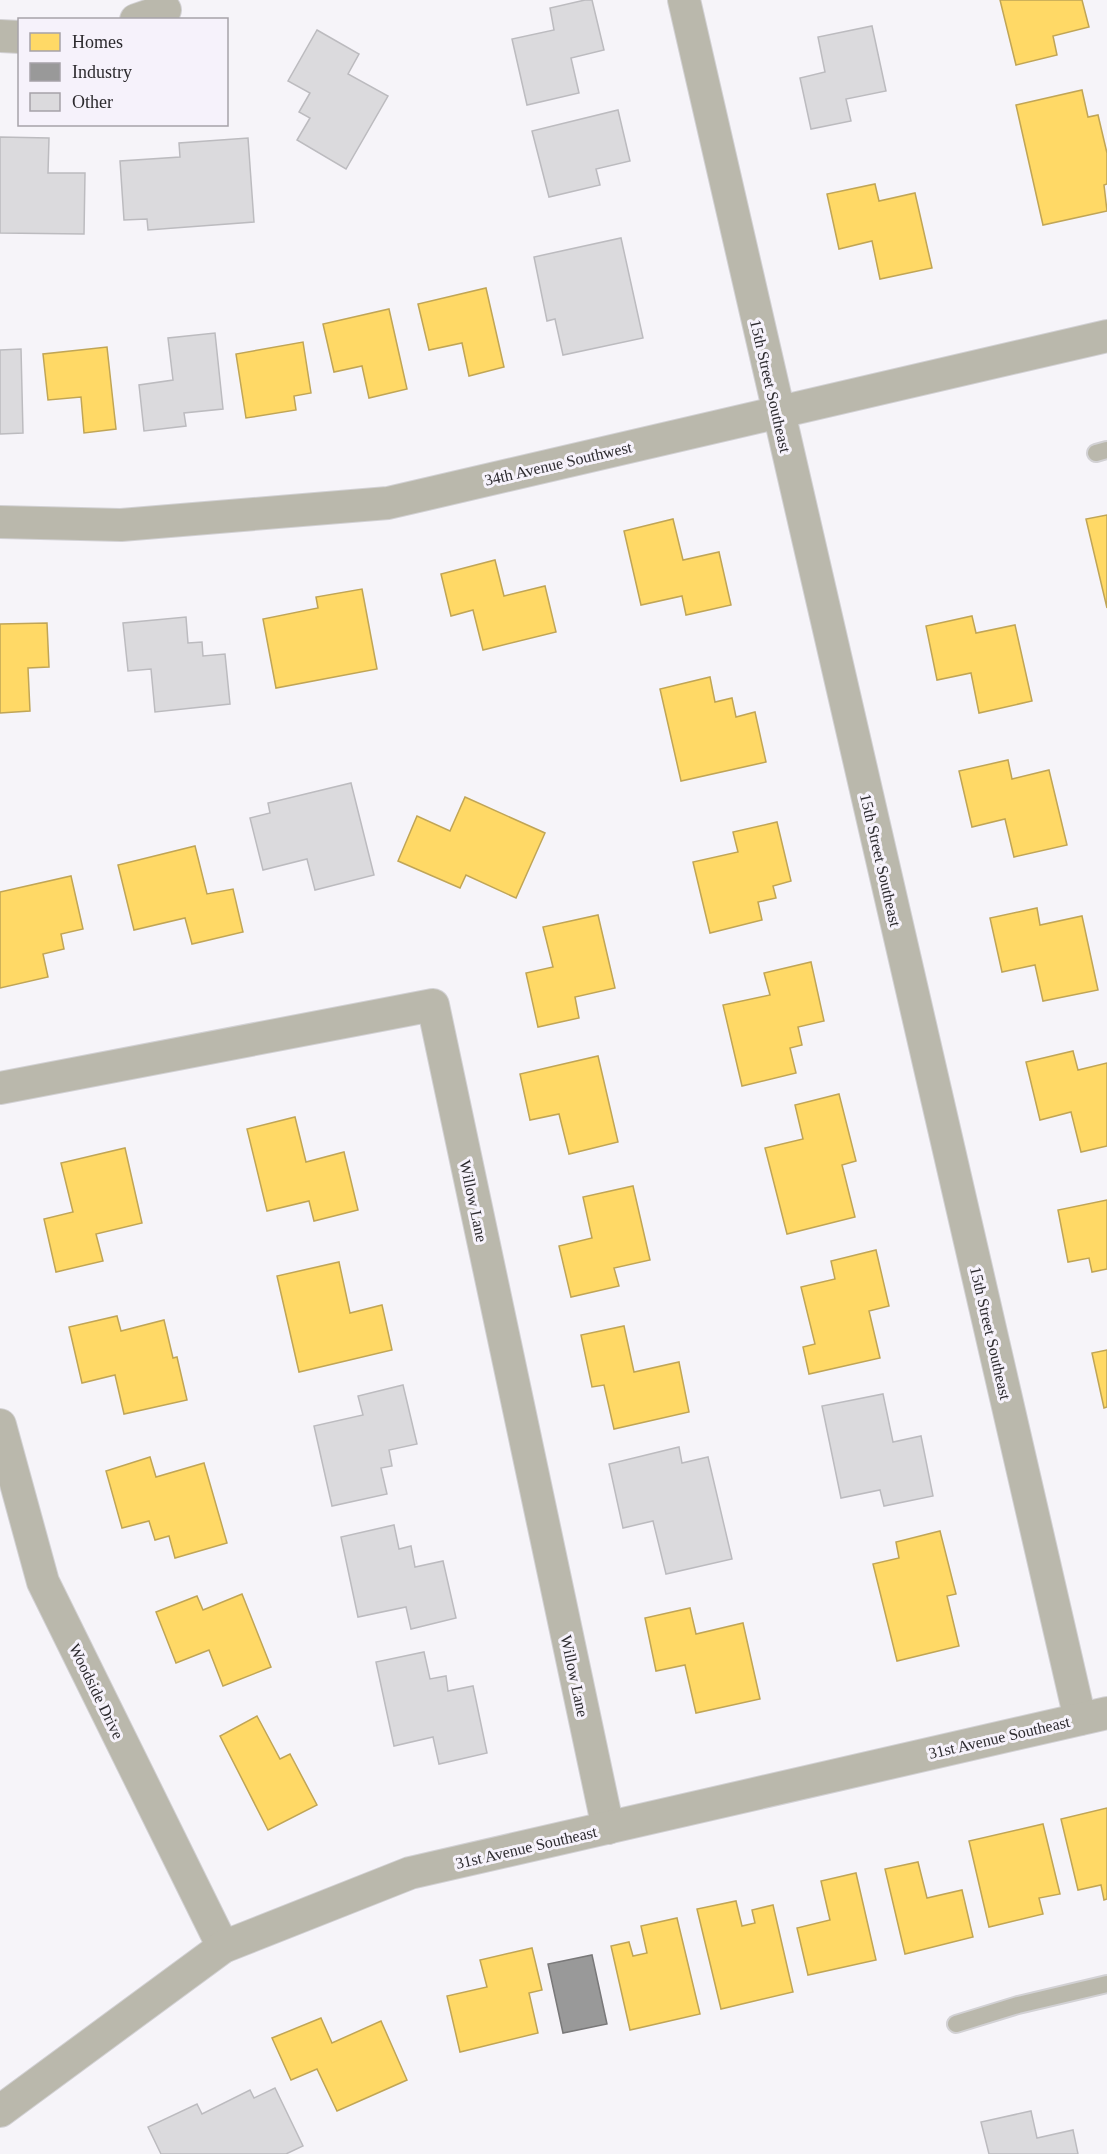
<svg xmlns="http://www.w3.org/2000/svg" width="1107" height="2154" viewBox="0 0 1107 2154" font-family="Georgia,serif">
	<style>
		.homes { fill: #ffd966; stroke: #c0a556; stroke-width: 1.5 }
		.industry { fill: #999; stroke: #797879; stroke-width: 1.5 }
		.building { fill: #dbdadd; stroke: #bcbbbf; stroke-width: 1.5 }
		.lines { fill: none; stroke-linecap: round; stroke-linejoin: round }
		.service-casing { stroke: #d2d1d4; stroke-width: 20 }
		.minor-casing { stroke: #d2d1d4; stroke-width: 34 }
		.service { stroke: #bab8ac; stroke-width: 16 }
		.minor { stroke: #bab8ac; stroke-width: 32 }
		.labels { text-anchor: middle; stroke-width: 6; stroke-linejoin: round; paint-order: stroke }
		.street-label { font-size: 16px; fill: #2d2b2f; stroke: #f6f2fb }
	</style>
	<rect width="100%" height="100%" fill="#f6f4f9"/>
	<g class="homes">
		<polygon points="1000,0 1082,0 1089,27 1053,36 1057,55 1016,65"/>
		<polygon points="1082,90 1088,117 1098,115 1107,153 1107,184 1104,185 1107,211 1043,225 1016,105"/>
		<polygon points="875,184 879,201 915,193 932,268 880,279 872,241 839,249 827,194"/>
		<polygon points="486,288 504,367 469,376 462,343 429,350 418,304"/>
		<polygon points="389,309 407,389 369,398 362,366 334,372 323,324"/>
		<polygon points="303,342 311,393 294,396 296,410 246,418 236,354"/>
		<polygon points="107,347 116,429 84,433 81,397 48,400 43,354"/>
		<polygon points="1107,515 1107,608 1086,519"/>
		<polygon points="673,519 683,560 719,552 731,605 686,615 682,596 641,605 624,531"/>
		<polygon points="495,560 504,596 545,586 556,632 483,650 473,610 451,616 441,574"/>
		<polygon points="362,589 377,669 276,688 263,619 318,608 316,597"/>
		<polygon points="972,616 976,633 1015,625 1032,701 979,713 971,673 937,680 926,626"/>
		<polygon points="47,623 49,667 28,668 30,711 0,713 0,624"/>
		<polygon points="710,677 715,702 732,698 736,717 755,712 766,762 681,781 660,689"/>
		<polygon points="1008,760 1012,779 1049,770 1067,845 1014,857 1005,819 972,827 959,771"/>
		<polygon points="465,797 545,833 516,898 466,875 460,888 398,861 417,816 450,831"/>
		<polygon points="777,822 791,881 773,886 776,898 758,902 762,920 710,933 693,862 738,852 733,832"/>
		<polygon points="195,846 207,894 233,889 243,932 192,944 185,918 134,930 118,865"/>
		<polygon points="71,876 83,929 61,934 64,949 43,954 48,977 0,988 0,892"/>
		<polygon points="1037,908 1040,925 1082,916 1098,990 1043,1001 1035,965 1002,972 990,918"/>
		<polygon points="598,915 615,988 575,997 579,1018 538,1027 526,973 553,967 543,927"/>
		<polygon points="811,962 824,1021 798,1027 802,1045 790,1048 796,1073 742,1086 723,1005 770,995 764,973"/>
		<polygon points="1073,1051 1078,1070 1107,1063 1107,1146 1081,1152 1071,1112 1040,1120 1026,1062"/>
		<polygon points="598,1056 618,1142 569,1154 559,1114 530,1120 520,1074"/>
		<polygon points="839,1094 856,1161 842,1165 855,1217 787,1234 765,1148 803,1139 795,1105"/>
		<polygon points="295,1117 306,1162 344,1152 358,1210 314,1221 309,1201 267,1211 247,1129"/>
		<polygon points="125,1148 142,1223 96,1234 103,1261 56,1272 44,1219 73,1212 61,1163"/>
		<polygon points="633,1186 650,1260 614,1268 619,1286 571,1297 559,1246 592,1238 583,1197"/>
		<polygon points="1107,1200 1107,1269 1092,1272 1089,1258 1068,1262 1058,1210"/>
		<polygon points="876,1250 889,1306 869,1311 880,1358 809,1374 803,1347 815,1344 801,1287 835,1279 831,1261"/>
		<polygon points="339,1262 350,1313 382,1305 392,1350 299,1372 277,1276"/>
		<polygon points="117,1316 121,1331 164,1320 173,1358 177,1357 187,1400 124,1414 115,1375 82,1383 69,1327"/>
		<polygon points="624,1326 634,1372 679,1362 689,1412 614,1429 604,1385 592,1387 581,1335"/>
		<polygon points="1107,1350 1107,1407 1104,1408 1092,1353"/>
		<polygon points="150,1457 156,1477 204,1463 227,1543 175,1558 169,1536 155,1540 149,1521 122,1528 106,1471"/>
		<polygon points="940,1531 956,1594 947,1596 959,1646 897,1661 873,1564 899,1558 896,1542"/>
		<polygon points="242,1594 271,1667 223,1686 209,1650 176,1663 156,1612 197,1596 203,1610"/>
		<polygon points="690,1608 696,1634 743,1623 760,1699 696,1713 685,1665 656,1671 645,1618"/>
		<polygon points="257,1716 280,1759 290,1754 317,1805 268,1830 220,1736"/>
		<polygon points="1107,1808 1107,1899 1104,1900 1101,1885 1078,1890 1061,1819"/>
		<polygon points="1043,1824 1060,1894 1039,1898 1043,1914 989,1927 969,1841"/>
		<polygon points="918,1862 927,1898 962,1890 973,1937 905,1954 885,1869"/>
		<polygon points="856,1873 876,1960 808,1975 797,1928 830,1920 821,1881"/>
		<polygon points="736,1901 742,1926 755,1923 752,1910 773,1905 793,1992 721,2009 697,1909"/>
		<polygon points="677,1918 700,2014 630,2030 611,1946 629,1942 633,1956 647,1953 641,1926"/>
		<polygon points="532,1948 542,1990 529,1993 538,2033 460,2052 447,1996 487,1987 480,1960"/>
		<polygon points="321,2018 332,2043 381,2021 407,2080 337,2111 317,2069 291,2080 272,2038"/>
	</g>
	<polygon class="industry" points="592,1955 607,2024 563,2033 548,1964"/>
	<g class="building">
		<polygon points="585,0 592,0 604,50 571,58 579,93 527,105 512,39 554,30 550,8"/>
		<polygon points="872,26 886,91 846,99 851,121 811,129 800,78 825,72 818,37"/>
		<polygon points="317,30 359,54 348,74 388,96 346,169 297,140 310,118 299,112 310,93 288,81"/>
		<polygon points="618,110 630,161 596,169 600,185 549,197 532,131"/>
		<polygon points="0,137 49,138 48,173 85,173 84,234 0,233"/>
		<polygon points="248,138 254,222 148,230 147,219 124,220 120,161 180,157 179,143"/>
		<polygon points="621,238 643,338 563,355 555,319 547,321 534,257"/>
		<polygon points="215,333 223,409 184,413 186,426 144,431 139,385 173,380 168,338"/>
		<polygon points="21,349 23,433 0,434 0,350"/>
		<polygon points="186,617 188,643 202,642 203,656 225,654 230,704 155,712 151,669 128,671 123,623"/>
		<polygon points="351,783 374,875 315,890 307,859 263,870 250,818 270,813 268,803"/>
		<polygon points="403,1385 417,1444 389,1450 392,1466 381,1468 387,1494 332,1506 314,1426 363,1415 358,1396"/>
		<polygon points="883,1394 893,1442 921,1436 933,1496 884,1506 880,1490 841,1498 822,1406"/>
		<polygon points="679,1447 682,1463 708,1457 732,1559 666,1574 653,1521 623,1528 609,1464"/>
		<polygon points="394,1525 399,1549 411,1546 415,1567 443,1561 456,1618 411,1629 406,1607 358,1617 341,1537"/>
		<polygon points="424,1652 430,1679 446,1676 448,1691 473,1686 487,1753 439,1764 433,1737 394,1746 376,1662"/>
		<polygon points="275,2088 303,2146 286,2154 161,2154 148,2127 197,2104 202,2114 250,2090 254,2098"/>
		<polygon points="1031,2111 1037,2138 1073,2130 1078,2154 989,2154 981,2122"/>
	</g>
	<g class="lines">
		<g class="service-casing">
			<g id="service">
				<polyline points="1096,453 1107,450"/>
				<polyline points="956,2024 1018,2005 1107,1984"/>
			</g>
		</g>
		<g class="minor-casing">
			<g id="minor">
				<polyline points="684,0 1080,1719"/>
				<polyline points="136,20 165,10"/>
				<polyline points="0,36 20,37"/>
				<polyline points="0,522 121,525 388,503 1107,336"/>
				<polyline points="0,1088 433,1005 608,1828"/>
				<polyline points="0,1425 43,1582 223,1947"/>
				<polyline points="0,2111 223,1947 410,1873 1107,1713"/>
			</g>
		</g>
		<use href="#service" class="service"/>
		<use href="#minor" class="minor"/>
	</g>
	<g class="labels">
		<g class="street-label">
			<text transform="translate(771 386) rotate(77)" y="6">15th Street Southeast</text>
			<text transform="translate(558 463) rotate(-13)" y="6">34th Avenue Southwest</text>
			<text transform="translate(881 860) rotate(77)" y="6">15th Street Southeast</text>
			<text transform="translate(474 1201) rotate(78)" y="6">Willow Lane</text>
			<text transform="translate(991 1333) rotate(77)" y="6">15th Street Southeast</text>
			<text transform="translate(575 1676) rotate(78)" y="6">Willow Lane</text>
			<text transform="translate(97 1691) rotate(64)" y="6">Woodside Drive</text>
			<text transform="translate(999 1737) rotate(-13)" y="6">31st Avenue Southeast</text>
			<text transform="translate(526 1847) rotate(-13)" y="6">31st Avenue Southeast</text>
		</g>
	</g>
	<rect x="18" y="18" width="210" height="108" fill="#f6f2fb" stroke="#a6a2a9" stroke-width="1.5"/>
	<rect x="30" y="33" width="30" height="18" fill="#ffd966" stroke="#a6a2a9" stroke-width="1.5"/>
	<text x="72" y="48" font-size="18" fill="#2d2b2f">Homes</text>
	<rect x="30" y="63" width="30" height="18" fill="#999999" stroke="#a6a2a9" stroke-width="1.5"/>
	<text x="72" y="78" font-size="18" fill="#2d2b2f">Industry</text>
	<rect x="30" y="93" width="30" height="18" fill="#dbdadd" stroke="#a6a2a9" stroke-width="1.5"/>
	<text x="72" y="108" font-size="18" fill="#2d2b2f">Other</text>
</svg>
